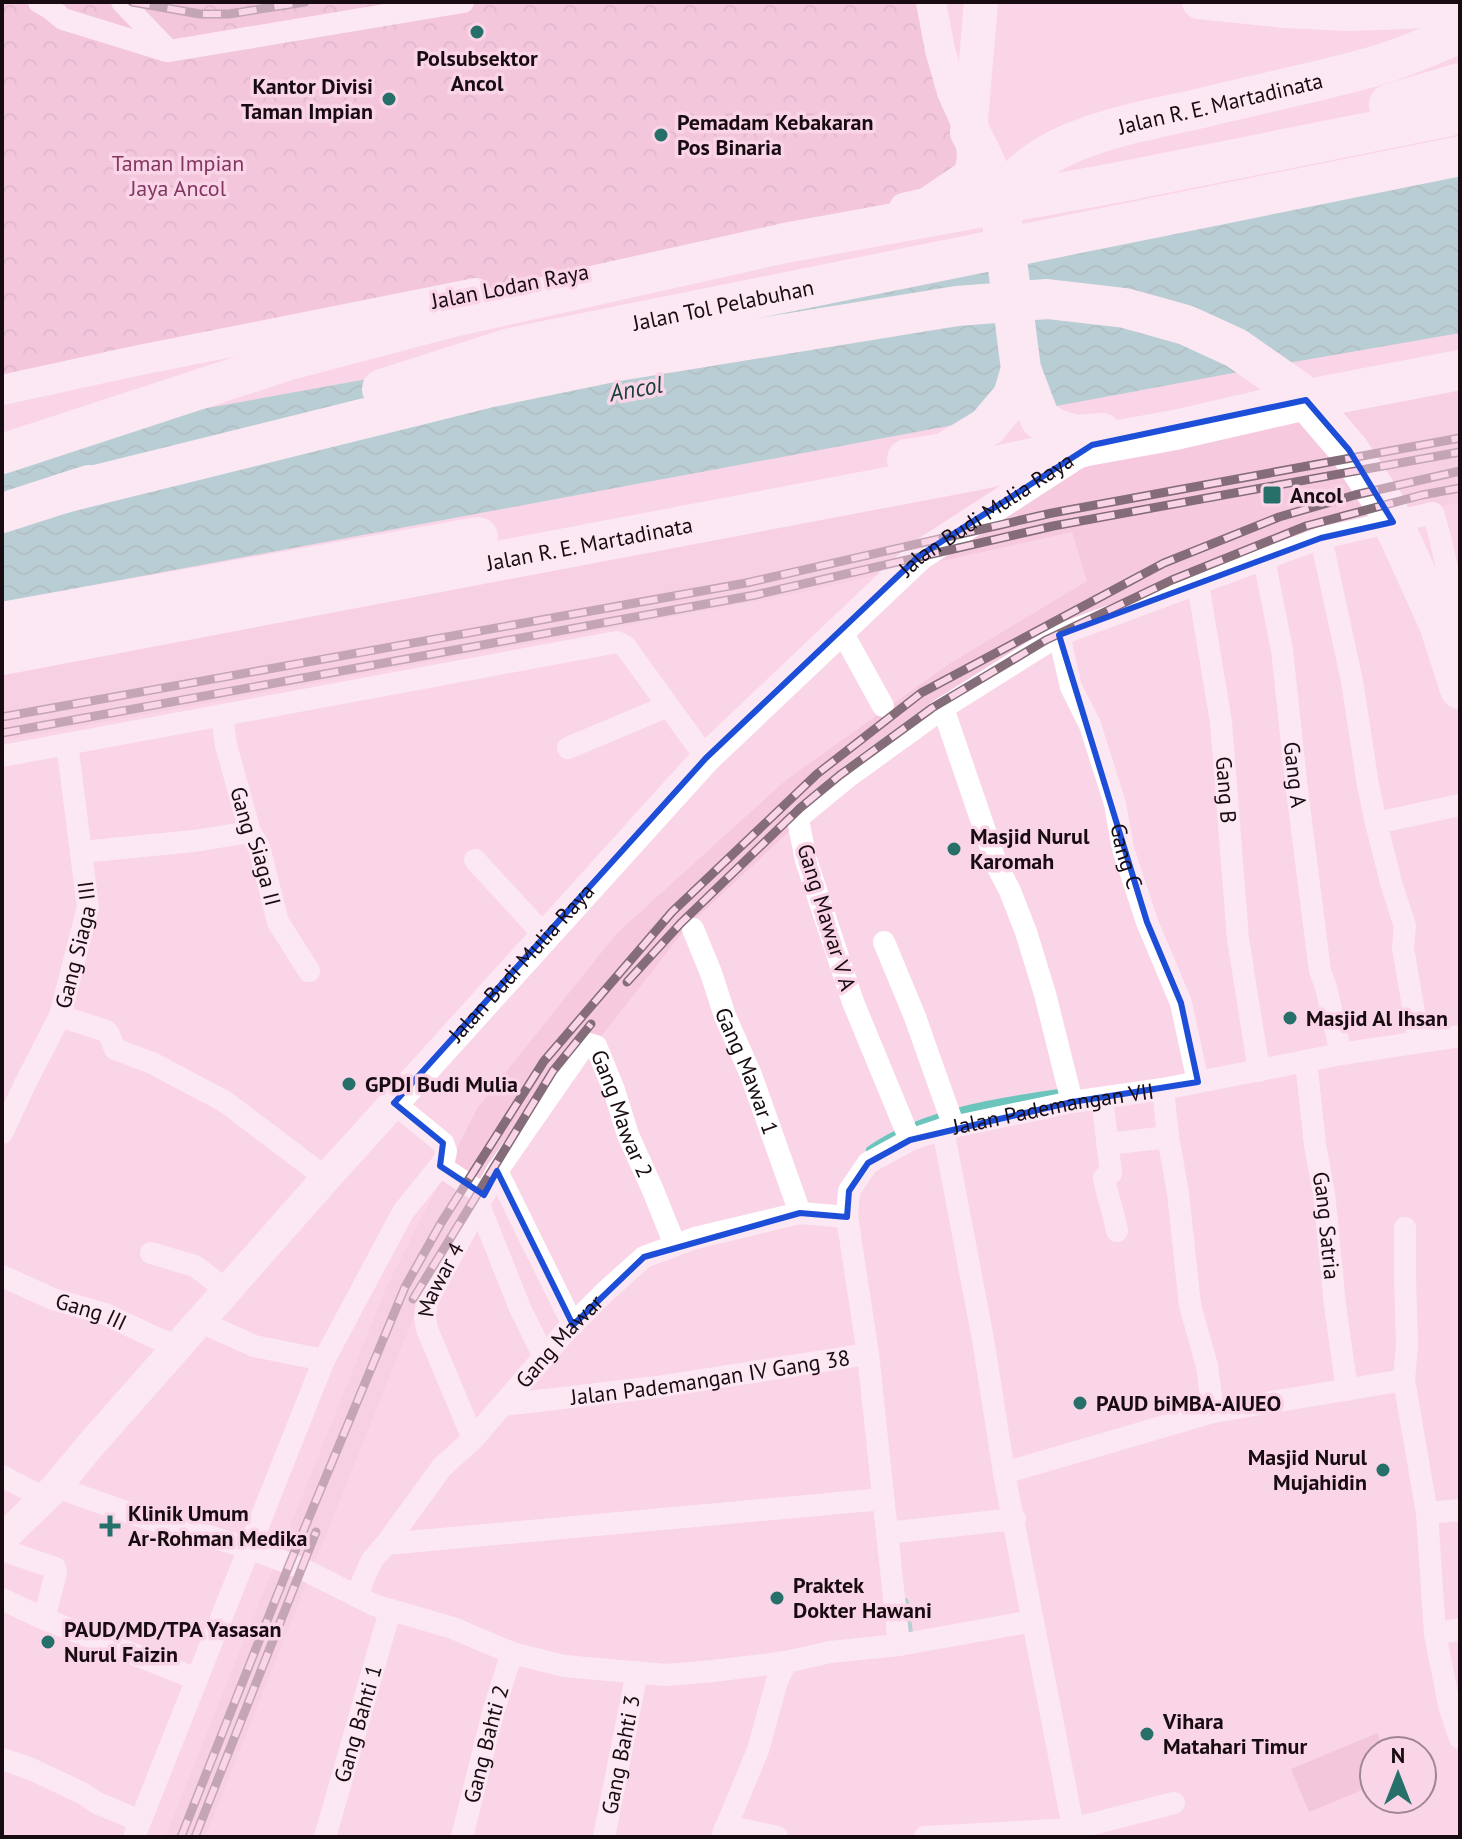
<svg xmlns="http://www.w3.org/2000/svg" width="1462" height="1839" viewBox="0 0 1462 1839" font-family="'PT Sans',sans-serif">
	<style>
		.built { fill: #f6c9df }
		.grass { fill: #eab3ce }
		.park { fill: url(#park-crowns) }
		.water { fill: url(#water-waves) }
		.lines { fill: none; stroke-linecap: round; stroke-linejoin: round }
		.stream { stroke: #6cc5bc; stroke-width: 8 }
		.street { stroke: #fff; stroke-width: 22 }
		.secondary { stroke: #fff; stroke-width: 30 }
		.primary { stroke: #fff; stroke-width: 34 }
		.highway { stroke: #fff; stroke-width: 40 }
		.rail-casing { stroke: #846c78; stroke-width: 9 }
		.rail { stroke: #fad5e7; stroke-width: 6; stroke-dasharray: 18; stroke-linecap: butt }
		.marked { fill: none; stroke: #1d4ed8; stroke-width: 6; stroke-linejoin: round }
		.poi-dot { fill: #27706a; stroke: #fad5e7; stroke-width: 3 }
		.labels { text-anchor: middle; stroke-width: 7; stroke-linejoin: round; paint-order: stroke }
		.poi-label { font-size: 22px; font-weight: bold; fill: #180c12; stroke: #fad5e7; text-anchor: start }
		.street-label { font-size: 22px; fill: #180c12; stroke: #fad5e7 }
		.park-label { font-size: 22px; fill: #823661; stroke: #fad5e7 }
		.water-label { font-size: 24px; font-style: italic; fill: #143e3b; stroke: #fad5e7 }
	</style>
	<defs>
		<pattern id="park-crowns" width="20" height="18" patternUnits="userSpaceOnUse" patternTransform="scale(2)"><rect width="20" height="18" fill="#eab3ce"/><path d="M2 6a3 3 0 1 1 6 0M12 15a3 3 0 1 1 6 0" fill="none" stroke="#c899b0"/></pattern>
		<pattern id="water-waves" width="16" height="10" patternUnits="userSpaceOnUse" patternTransform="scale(2)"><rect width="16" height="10" fill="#6cc5bc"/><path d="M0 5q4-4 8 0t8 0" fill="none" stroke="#5da8a1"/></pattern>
	</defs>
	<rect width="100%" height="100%" fill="#fad5e7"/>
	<polygon class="built" points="1460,370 1460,503 1373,519 1172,591 945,703 841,783 687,927 497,1169 420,1301 205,1837 165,1837 386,1288 478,1107 617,933 786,780 949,664 1087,581 1072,532 779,597 2,741 2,655"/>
	<polygon class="grass" points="1377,1733 1385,1751 1374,1751 1374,1785 1309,1812 1291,1769"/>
	<polygon class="park" points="2,2 931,2 972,158 925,203 2,390"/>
	<polygon class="water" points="1460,173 1460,333 1282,364 2,602 2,445 977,269"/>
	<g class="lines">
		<g class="stream">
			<path d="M870 1150C924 1112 1002 1101 1066 1092"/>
			<polyline points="905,1602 910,1640"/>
		</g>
		<g class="street">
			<polyline points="39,2 51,9 63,19 167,51"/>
			<polyline points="122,2 169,51 463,2"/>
			<polyline points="1321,538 1352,681 1368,785 1376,823 1392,886 1405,926 1403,948 1419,1041"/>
			<path id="s1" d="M1264 559 1282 650 1297 790 1320 971 1326 987 1341 1054"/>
			<path id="s2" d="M1198 584 1221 722 1238 939 1259 1071"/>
			<polyline points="841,630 883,706"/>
			<path id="s3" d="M1059 635 1071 687 1090 725 1115 804 1123 849 1147 922 1181 1003 1198 1082"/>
			<polyline points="943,708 997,866 1010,891 1026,932 1045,994 1072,1102"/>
			<path id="s4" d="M222 715 226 745 250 832 259 847 278 922 309 971"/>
			<polyline points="568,748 668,706"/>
			<polyline points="2,756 617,642 625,646 706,758"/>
			<polyline points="1376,823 1460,805"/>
			<polyline points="81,852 194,841 250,832"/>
			<polyline points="475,860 545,936"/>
			<path id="s5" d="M693 929 711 973 725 1016 751 1075 800 1213"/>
			<polyline points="884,942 915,1017 954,1127"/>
			<polyline points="60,1016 106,1031 109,1034 115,1049 152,1063 224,1101 326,1178"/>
			<path id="s6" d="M1306 1061 1315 1145 1324 1193 1335 1305 1347 1390"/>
			<path d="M1102 1098 1111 1173 1104 1178C1107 1196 1114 1213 1117 1231"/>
			<polyline points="943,1129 983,1339 1004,1473 1075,1837"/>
			<path id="s7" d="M2 1133 26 1082 60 1016 88 907 67 744"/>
			<polyline points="1168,1137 1178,1193 1190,1305 1207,1366 1213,1412"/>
			<polyline points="910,1140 853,1002 806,860 798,820 799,817 849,776 943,708 1059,635 1321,538 1433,513 1440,537 1460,627"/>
			<polyline points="1107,1144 1168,1137 1163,1089"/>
			<polyline points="440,1166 484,1195"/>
			<polyline points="497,1171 573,1325"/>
			<polyline points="479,1205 520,1308 544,1357"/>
			<polyline points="1405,1228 1405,1275 1407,1346 1404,1380 1427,1513 1435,1634 1450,1709 1460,1738"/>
			<polyline points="151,1253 195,1266 228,1291"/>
			<path id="s8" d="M2 1276 53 1299 105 1314 158 1339 179 1346"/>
			<polyline points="201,1322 254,1346 324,1360"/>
			<path id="s9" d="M502 1405 657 1387 868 1354"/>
			<path id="s10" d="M473 1439 427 1329 425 1317 427 1301 497 1171 586 1043 596 1046 614 1090 628 1135 652 1188 675 1245"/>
			<polyline points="1004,1473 1213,1412 1404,1380"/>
			<polyline points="2,1476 44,1498"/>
			<polyline points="56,1487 129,1513 249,1548 301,1568 374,1605 453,1628 512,1653 564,1666 666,1675 713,1671 786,1662 830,1652 899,1645 1033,1621"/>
			<polyline points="1427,1513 1460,1510"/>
			<polyline points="887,1533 1015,1519"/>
			<polyline points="386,1544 883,1499"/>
			<polyline points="2,1550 55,1568 56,1573 44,1619"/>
			<path id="s11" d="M356 1596 372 1560 386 1544 442 1467 473 1439 566 1331 605 1292 644 1257 695 1238 800 1213 847 1217"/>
			<polyline points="2,1599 44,1619 197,1679"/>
			<polyline points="1435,1634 1460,1629"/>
			<path id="s12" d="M899 1645 868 1354 847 1217 849 1191 868 1163 910 1140 943 1129 1072 1102 1163 1089 1341 1054 1460 1036"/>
			<polyline points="2,1759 31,1769 84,1794 97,1803 140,1821"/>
			<polyline points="725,1828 735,1828 777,1837"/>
			<polyline points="134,1837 324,1360 403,1212 444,1161 446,1151 443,1143 394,1103"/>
			<path id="s13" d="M325 1837 390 1611"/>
			<path id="s14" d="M462 1837 494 1709 512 1653"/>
			<path id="s15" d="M604 1837 637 1672"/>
			<polyline points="722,1837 758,1750 777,1681 786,1662"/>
			<polyline points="925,1837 1073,1829 1174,1803"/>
		</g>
		<g class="secondary">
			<polyline points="904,208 926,203 969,174 972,158 970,132 952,92 940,50 931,2"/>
			<polyline points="2,390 135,361 476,293"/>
			<path id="s16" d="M2 1539 56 1487 89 1447 326 1178 706 758 919 556 1074 456"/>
		</g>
		<g class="primary">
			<polyline points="1199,2 1285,11 1349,14 1460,10"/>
			<polyline points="970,132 981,2"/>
		</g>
		<g class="highway">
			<polyline points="1389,104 1460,83"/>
			<path d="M970 132C983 157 994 179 1000 206L1021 369 1040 419 1054 428 1074 435 1102 433"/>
			<path id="s17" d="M1000 206C1028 137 1138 123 1202 108 1259 94 1318 82 1375 66 1404 58 1432 45 1460 33"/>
			<path id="s18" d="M382 389 510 348 1460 156"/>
			<polyline points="2,454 286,361 453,317 785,243 1120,182 1460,114"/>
			<polyline points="907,459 944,453 987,427 1013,396 1021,369"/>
			<polyline points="64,493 487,388 618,361 957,306 1047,299 1125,308 1186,325 1236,348 1299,392 1349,450 1385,505 1439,624 1460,689"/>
			<polyline points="2,513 89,485"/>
			<polyline points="2,622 478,537"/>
			<path id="s19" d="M2 655 978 470 1092 445 1175 430 1319 397 1460 370"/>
		</g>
		<g class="rail-casing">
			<g id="rail">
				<polyline points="132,2 200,14 229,14 305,2"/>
				<polyline points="2,717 746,583 1052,513 1460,438"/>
				<polyline points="2,733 755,595 1053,526 1460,452"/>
				<polyline points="627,982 681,923 800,808 840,775 932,708 1046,640 1172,580 1306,526 1422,495 1460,488"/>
				<polyline points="413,1299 553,1071 591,1024"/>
				<polyline points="181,1837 290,1563 405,1287 441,1223 544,1061 672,912 817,774 921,693 1164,563 1279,517 1355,495 1460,471"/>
				<polyline points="195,1837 316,1532"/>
			</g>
		</g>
		<use href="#rail" class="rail"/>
	</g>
	<path d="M0 0H1462V1839H0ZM1306 400 1349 450 1393 522 1321 538 1059 635 1147 922 1181 1003 1198 1082 1072 1102 910 1140 868 1163 849 1191 847 1217 800 1213 644 1257 573 1325 497 1171 484 1195 440 1166 443 1143 394 1103 706 758 919 556 1092 445Z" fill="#fad5e7" fill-opacity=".55" fill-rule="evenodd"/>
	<path class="marked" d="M1306 400 1349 450 1393 522 1321 538 1059 635 1147 922 1181 1003 1198 1082 1072 1102 910 1140 868 1163 849 1191 847 1217 800 1213 644 1257 573 1325 497 1171 484 1195 440 1166 443 1143 394 1103 706 758 919 556 1092 445Z"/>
	<g class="poi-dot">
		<circle cx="477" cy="32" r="8"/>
		<circle cx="389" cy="99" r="8"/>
		<circle cx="661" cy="135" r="8"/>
		<rect x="1262" y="485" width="20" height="20" rx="4"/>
		<circle cx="954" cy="849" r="8"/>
		<circle cx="1290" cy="1018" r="8"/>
		<circle cx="349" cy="1084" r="8"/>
		<circle cx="1080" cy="1403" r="8"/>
		<circle cx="1383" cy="1470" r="8"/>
		<path d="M106 1514h8v8h8v8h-8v8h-8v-8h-8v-8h8z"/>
		<circle cx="777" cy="1598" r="8"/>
		<circle cx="48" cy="1642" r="8"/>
		<circle cx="1147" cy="1734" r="8"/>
	</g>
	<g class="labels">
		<g class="poi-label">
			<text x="477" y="66" text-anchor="middle">Polsubsektor<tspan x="477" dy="25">Ancol</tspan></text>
			<text x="373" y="94" text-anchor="end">Kantor Divisi<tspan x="373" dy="25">Taman Impian</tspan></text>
			<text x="677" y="130">Pemadam Kebakaran<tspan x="677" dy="25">Pos Binaria</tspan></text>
			<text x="1290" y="503">Ancol</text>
			<text x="970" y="844">Masjid Nurul<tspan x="970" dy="25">Karomah</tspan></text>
			<text x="1306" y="1026">Masjid Al Ihsan</text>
			<text x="365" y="1092">GPDI Budi Mulia</text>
			<text x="1096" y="1411">PAUD biMBA-AIUEO</text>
			<text x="1367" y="1465" text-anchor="end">Masjid Nurul<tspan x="1367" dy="25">Mujahidin</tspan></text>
			<text x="128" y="1521">Klinik Umum<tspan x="128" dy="25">Ar-Rohman Medika</tspan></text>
			<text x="793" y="1593">Praktek<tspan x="793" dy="25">Dokter Hawani</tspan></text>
			<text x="64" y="1637">PAUD/MD/TPA Yasasan<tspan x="64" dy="25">Nurul Faizin</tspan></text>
			<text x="1163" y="1729">Vihara<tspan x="1163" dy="25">Matahari Timur</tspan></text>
		</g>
		<g class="street-label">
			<text dy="8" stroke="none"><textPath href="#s17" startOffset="252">Jalan R. E. Martadinata</textPath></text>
			<text transform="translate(510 286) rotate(-11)" y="8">Jalan Lodan Raya</text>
			<text dy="8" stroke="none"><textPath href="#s18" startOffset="352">Jalan Tol Pelabuhan</textPath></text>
			<text dy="8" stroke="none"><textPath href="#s16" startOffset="1424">Jalan Budi Mulia Raya</textPath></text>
			<text dy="8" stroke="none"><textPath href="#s19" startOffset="598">Jalan R. E. Martadinata</textPath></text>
			<text dy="8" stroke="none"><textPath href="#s1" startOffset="218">Gang A</textPath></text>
			<text dy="8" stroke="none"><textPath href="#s2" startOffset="208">Gang B</textPath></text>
			<text dy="8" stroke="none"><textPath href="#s4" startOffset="136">Gang Siaga II</textPath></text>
			<text dy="8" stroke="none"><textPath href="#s3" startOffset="232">Gang C</textPath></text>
			<text transform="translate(827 917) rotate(73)" y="8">Gang Mawar V A</text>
			<text dy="8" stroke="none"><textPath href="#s7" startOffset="204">Gang Siaga III</textPath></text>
			<text dy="8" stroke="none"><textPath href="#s16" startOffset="776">Jalan Budi Mulia Raya</textPath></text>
			<text dy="8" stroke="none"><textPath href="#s5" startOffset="152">Gang Mawar 1</textPath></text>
			<text dy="8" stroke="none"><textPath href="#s12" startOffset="686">Jalan Pademangan VII</textPath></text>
			<text dy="8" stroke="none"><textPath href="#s10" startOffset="534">Gang Mawar 2</textPath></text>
			<text dy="8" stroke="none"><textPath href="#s6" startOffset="166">Gang Satria</textPath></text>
			<text dy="8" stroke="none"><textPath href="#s10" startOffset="172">Mawar 4</textPath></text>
			<text dy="8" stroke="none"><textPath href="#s8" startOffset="96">Gang III</textPath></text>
			<text dy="8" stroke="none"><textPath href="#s11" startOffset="328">Gang Mawar</textPath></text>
			<text dy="8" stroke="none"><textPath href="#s9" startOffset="210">Jalan Pademangan IV Gang 38</textPath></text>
			<text dy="8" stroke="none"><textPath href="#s13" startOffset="118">Gang Bahti 1</textPath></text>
			<text dy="8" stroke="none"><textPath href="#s14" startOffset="96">Gang Bahti 2</textPath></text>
			<text dy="8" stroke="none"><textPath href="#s15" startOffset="84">Gang Bahti 3</textPath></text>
		</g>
		<g class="park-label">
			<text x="178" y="171">Taman Impian<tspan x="178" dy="25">Jaya Ancol</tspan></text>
		</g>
		<g class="water-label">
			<text transform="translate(636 389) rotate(-10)" y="8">Ancol</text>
		</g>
	</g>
	<rect width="1462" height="1839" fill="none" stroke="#180c12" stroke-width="8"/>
	<g transform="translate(1398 1775)"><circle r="38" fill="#fad5e7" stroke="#a08592" stroke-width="2"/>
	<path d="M0-6L14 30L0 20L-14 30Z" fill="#27706a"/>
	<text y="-12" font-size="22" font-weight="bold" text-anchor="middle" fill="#180c12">N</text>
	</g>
</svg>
